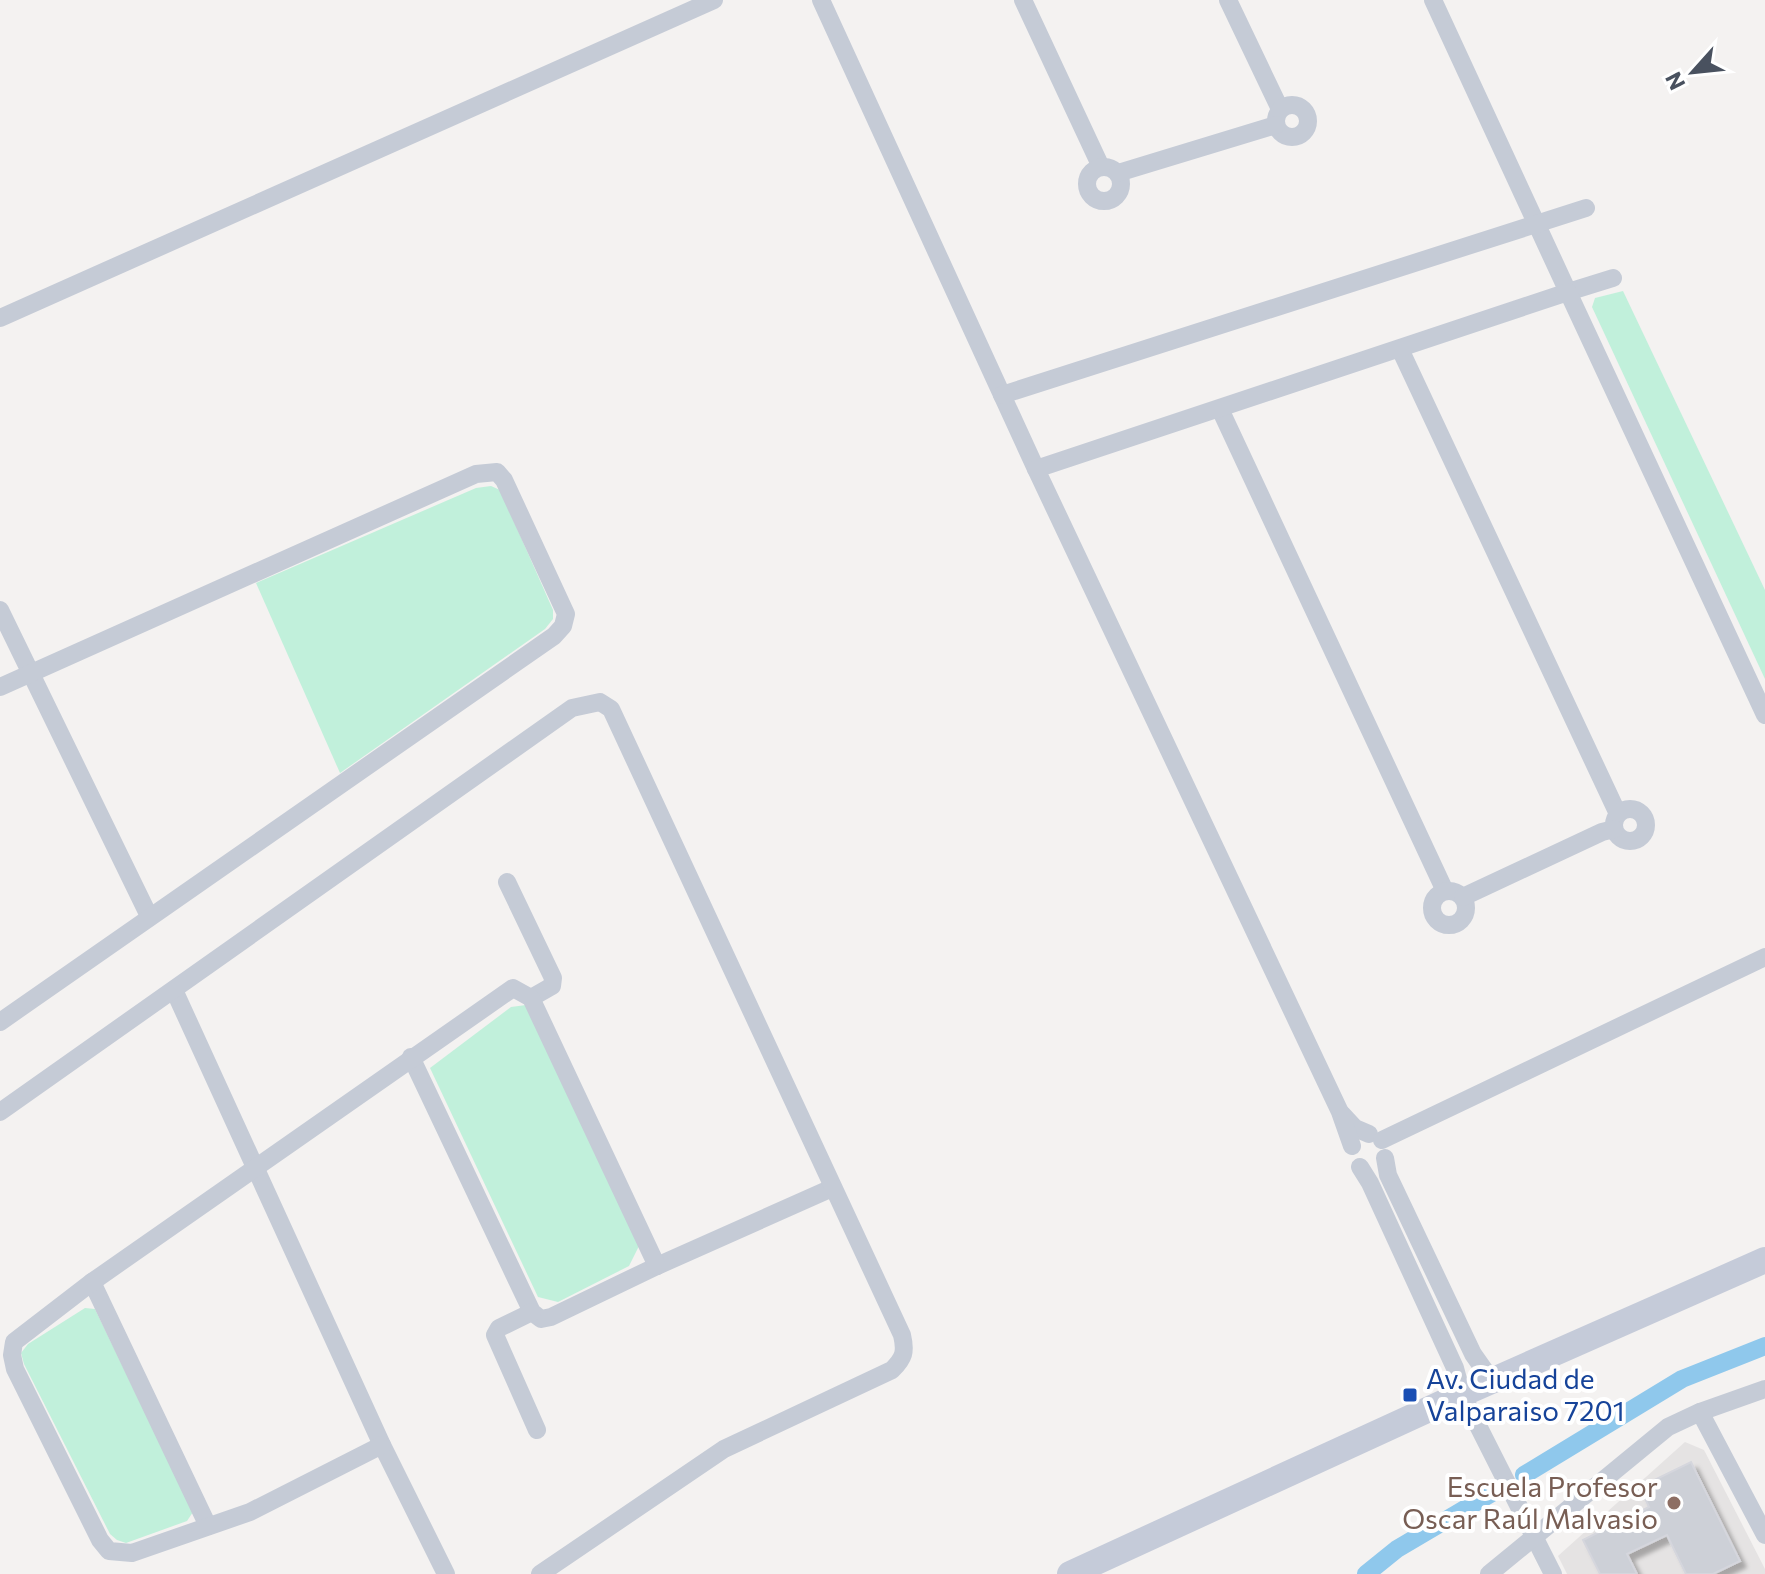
<svg xmlns="http://www.w3.org/2000/svg" width="1765" height="1574" viewBox="0 0 1765 1574" font-family="Commissioner,sans-serif">
	<style>
		.education { fill: #e5e3e3 }
		.green { fill: #c1f0db }
		.lines { fill: none; stroke-linecap: round; stroke-linejoin: round }
		.canal { stroke: #8fc8ec; stroke-width: 18 }
		.building { fill: #cdd0d7; stroke: #d5d6dd; stroke-width: 2; filter: url(#shadow) }
		.street { stroke: #c5cbd6; stroke-width: 18 }
		.secondary { stroke: #c5cbd9; stroke-width: 26 }
		.transit-dot { fill: #1a4fb4; stroke: #fff; stroke-width: 3 }
		.education-dot { fill: #8d6e63; stroke: #fff; stroke-width: 3 }
		.labels { text-anchor: middle; stroke-width: 8; stroke-linejoin: round; paint-order: stroke }
		.transit-label { font-size: 28px; fill: #164399; stroke: #fff; text-anchor: start }
		.education-label { font-size: 28px; fill: #785e54; stroke: #fff; text-anchor: end }
	</style>
	<defs>
		<filter id="shadow"><feDropShadow dx="6" dy="6" stdDeviation="2" flood-color="#0004"/></filter>
	</defs>
	<rect width="100%" height="100%" fill="#f4f2f1"/>
	<polygon class="education" points="1685,1442 1704,1450 1765,1569 1765,1574 1567,1574 1558,1556"/>
	<g class="green">
		<polygon points="1623,291 1765,590 1765,679 1592,307 1595,298"/>
		<polygon points="491,486 500,490 553,610 553,619 545,629 340,773 256,583 476,488"/>
		<polygon points="526,1005 639,1246 629,1266 558,1302 538,1297 430,1068 511,1007"/>
		<polygon points="85,1308 95,1309 193,1512 187,1521 126,1543 117,1540 110,1534 24,1364 21,1353 28,1344"/>
	</g>
	<g class="lines">
		<g class="canal">
			<polyline points="1524,1475 1682,1379 1765,1346"/>
			<polyline points="1366,1574 1397,1549 1497,1490"/>
		</g>
	</g>
	<polygon class="building" points="1691,1462 1740,1561 1713,1574 1686,1574 1667,1535 1627,1554 1637,1574 1600,1574 1583,1540 1649,1507 1640,1487"/>
	<g class="lines">
		<g class="street">
			<polyline points="821,0 1036,469"/>
			<polyline points="1023,0 1101,167"/>
			<polyline points="1228,0 1280,109"/>
			<polyline points="1433,0 1568,292 1613,278"/>
			<circle cx="1292" cy="121" r="16"/>
			<circle cx="1104" cy="184" r="17"/>
			<polyline points="1118,173 1276,125"/>
			<polyline points="0,318 714,0"/>
			<polyline points="1400,349 1618,814"/>
			<polyline points="1002,395 1586,208"/>
			<polyline points="1220,409 1445,891"/>
			<polyline points="0,610 149,916"/>
			<polyline points="0,687 476,474 497,472 504,480 566,614 563,626 554,636 0,1022"/>
			<circle cx="1630" cy="825" r="16"/>
			<polyline points="507,882 553,978 552,986 531,998"/>
			<circle cx="1449" cy="908" r="17"/>
			<polyline points="1463,897 1602,832 1614,829"/>
			<polyline points="174,990 382,1445 446,1574"/>
			<polyline points="411,1057 532,1312 541,1319 551,1317 657,1266 832,1188"/>
			<path d="M0 1112 572 708 600 702 611 709 902 1335C906 1352 904 1358 892 1370L724 1449 540 1574"/>
			<polyline points="1342,1114 1355,1128 1369,1134"/>
			<polyline points="1382,1140 1765,957"/>
			<polyline points="1352,1146 1340,1112 1036,469 1568,292 1765,715"/>
			<polyline points="1385,1158 1388,1175 1473,1354 1492,1381"/>
			<polyline points="1360,1167 1370,1183 1455,1368 1462,1394 1553,1574"/>
			<polyline points="92,1282 208,1526"/>
			<polyline points="532,1312 499,1328 495,1335 537,1430"/>
			<polyline points="1700,1412 1765,1535"/>
			<polyline points="382,1445 250,1512 132,1553 109,1551 100,1540 15,1369 12,1355 14,1342 92,1282 513,988 531,998 657,1266"/>
			<polyline points="1489,1574 1668,1427 1700,1412 1765,1389"/>
		</g>
		<polyline class="secondary" points="1070,1574 1462,1394 1765,1260"/>
	</g>
	<rect class="transit-dot" x="1402" y="1387" width="16" height="16" rx="4"/>
	<circle class="education-dot" cx="1674" cy="1503" r="8"/>
	<g class="labels">
		<g class="transit-label">
			<text x="1426" y="1389">Av. Ciudad de<tspan x="1426" dy="32">Valparaiso 7201</tspan></text>
		</g>
		<g class="education-label">
			<text x="1658" y="1497">Escuela Profesor<tspan x="1658" dy="32">Oscar Raúl Malvasio</tspan></text>
		</g>
	</g>
	<g transform="translate(1693 72) rotate(243)" stroke="#ffffff" stroke-width="6" paint-order="stroke">
	<path d="M0-6L14 30L0 20L-14 30Z" fill="#49515f"/>
	<text y="-12" font-size="22" font-weight="bold" text-anchor="middle" fill="#49515f">N</text>
	</g>
</svg>
